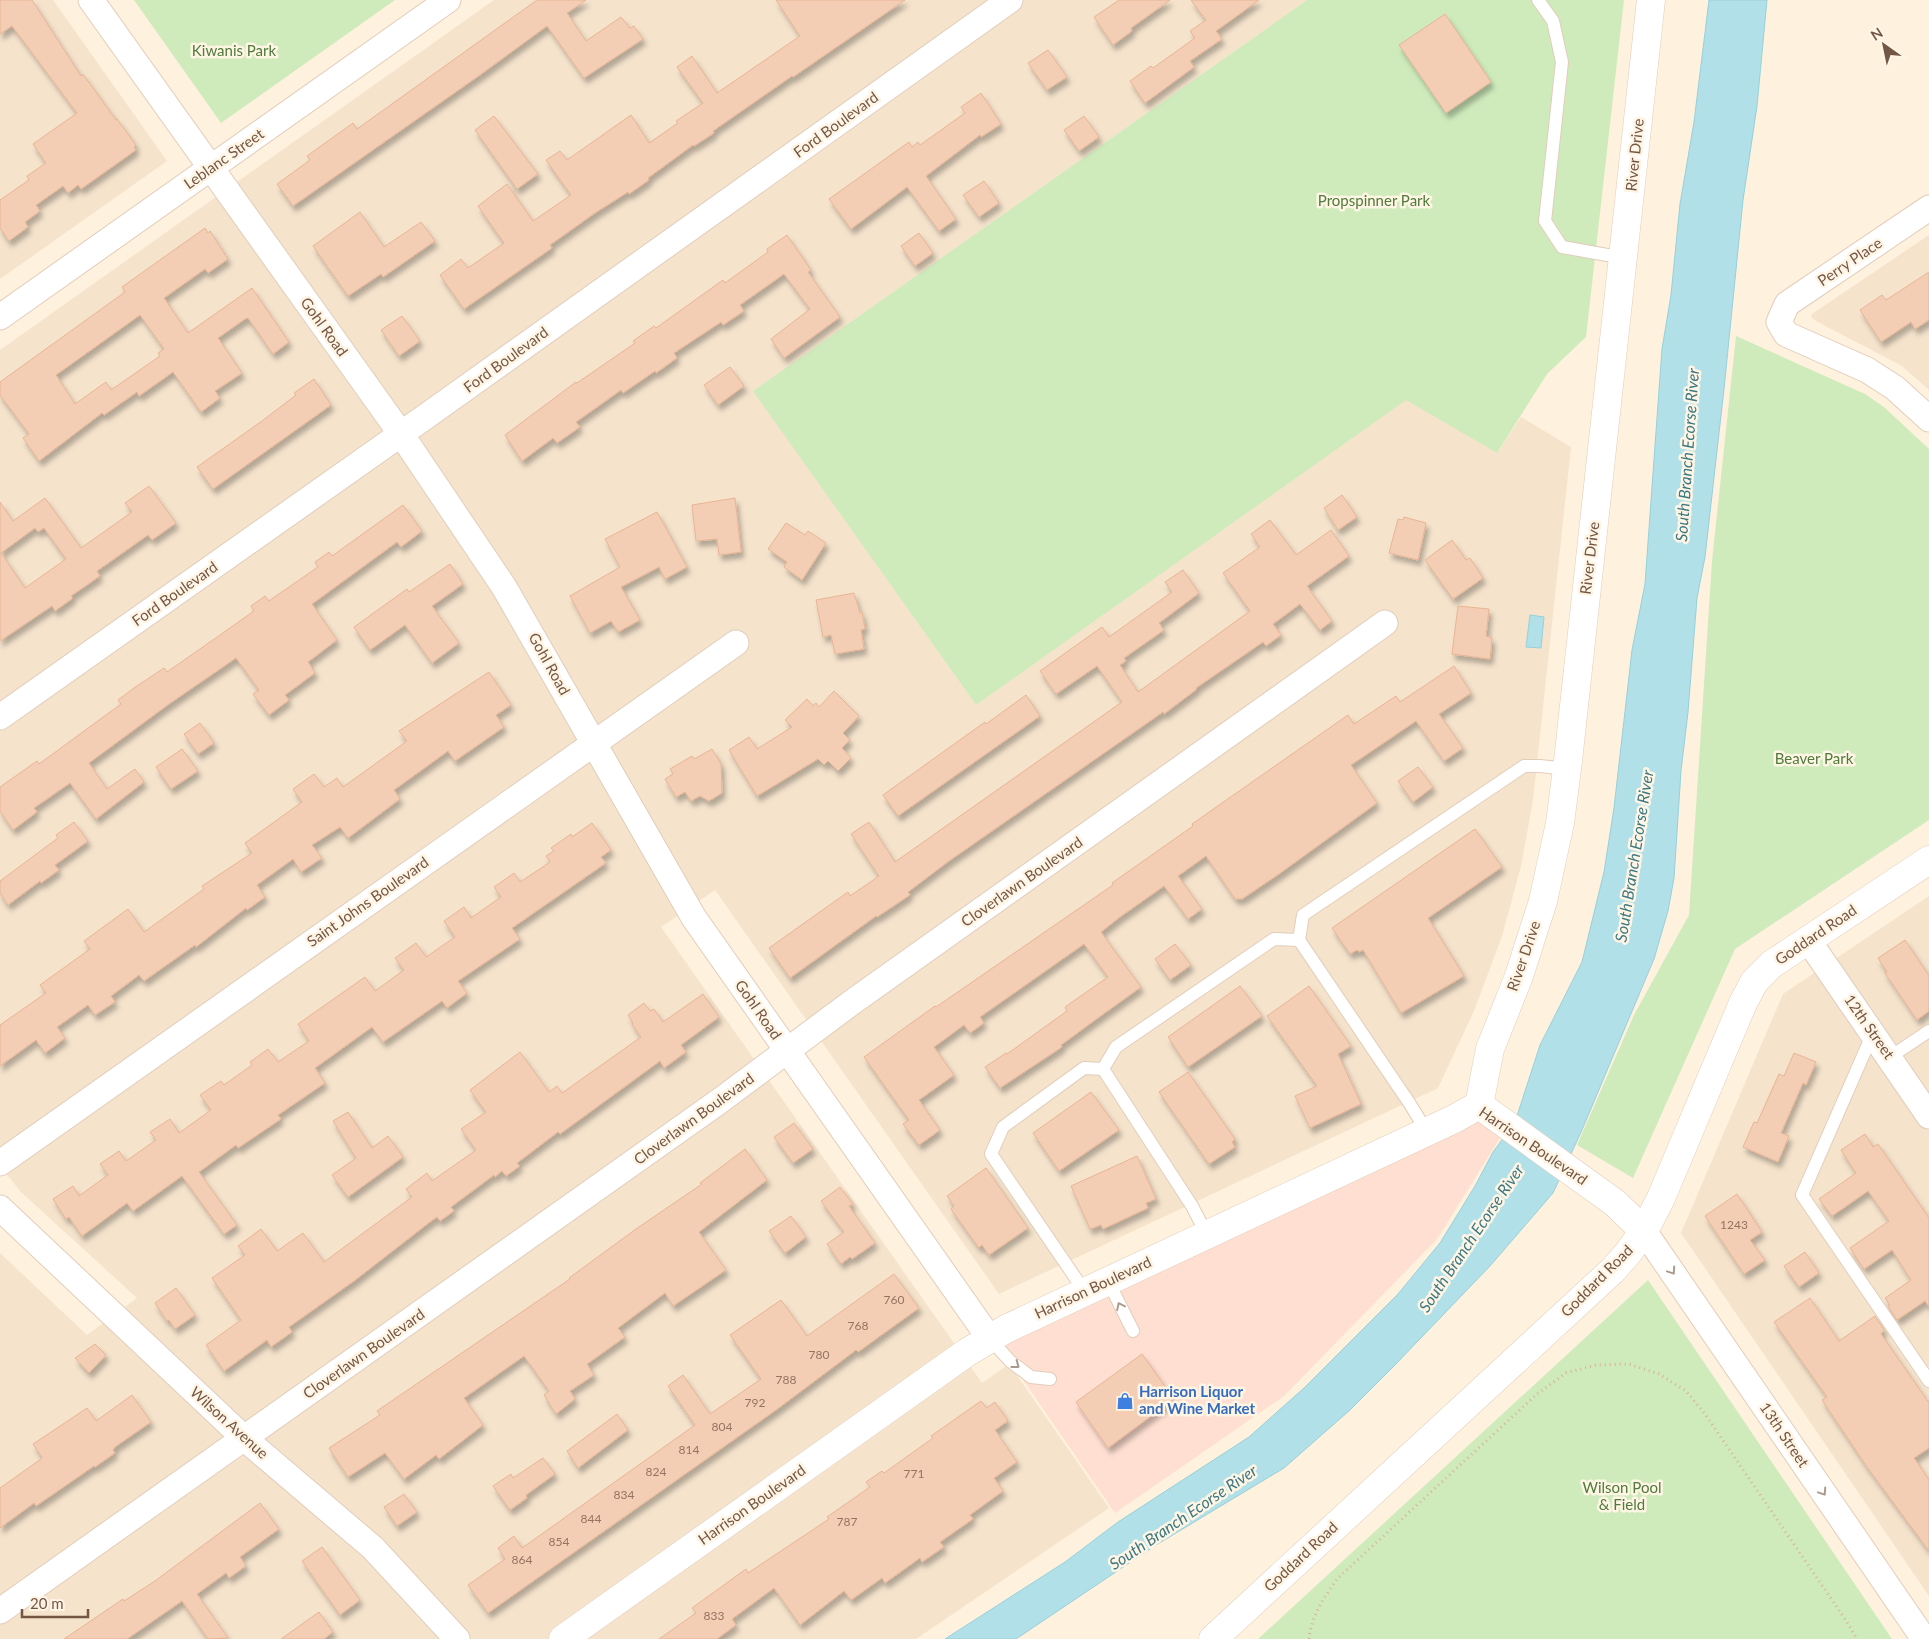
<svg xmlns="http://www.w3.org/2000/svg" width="1929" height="1639" viewBox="0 0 1929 1639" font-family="Lato,sans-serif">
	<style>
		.residential { fill: #f5e3cc }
		.commercial { fill: #ffdfd1 }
		.green { fill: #cfebbc }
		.water { fill: #b2e0e8; stroke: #98cfda }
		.building { fill: #f4ceb4; stroke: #e8b494; fill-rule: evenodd; filter: url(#shadow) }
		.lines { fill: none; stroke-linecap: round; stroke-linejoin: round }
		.service-casing { stroke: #e2cdba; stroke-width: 14 }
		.minor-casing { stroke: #e2cdba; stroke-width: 27 }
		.tertiary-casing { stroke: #e2cdba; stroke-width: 29 }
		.path { stroke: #d9b198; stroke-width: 3; stroke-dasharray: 1 4; stroke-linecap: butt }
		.service { stroke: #fff; stroke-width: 12 }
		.minor { stroke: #fff; stroke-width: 25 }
		.tertiary { stroke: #fff; stroke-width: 28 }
		.oneway { stroke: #ac9a8f }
		.labels { text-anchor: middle; stroke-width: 5; stroke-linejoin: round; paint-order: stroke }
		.number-label { font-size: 12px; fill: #947461 }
		.park-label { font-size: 15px; fill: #4f7b3c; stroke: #fff5e5 }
		.street-label { font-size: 15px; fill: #745645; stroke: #fff5e5 }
		.shop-label { font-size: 15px; font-weight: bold; fill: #366cbe; stroke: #fff5e5; text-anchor: start }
		.water-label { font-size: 16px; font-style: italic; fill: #3b7783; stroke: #fff5e5 }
	</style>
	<defs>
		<filter id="shadow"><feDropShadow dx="3" dy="5.5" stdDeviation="2.5" flood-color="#0004"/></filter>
	</defs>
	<rect width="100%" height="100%" fill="#fef1de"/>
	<g class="residential">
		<polygon points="0,0 53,0 167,161 0,279"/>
		<polygon points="494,0 1307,0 754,391 976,705 1406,399 1497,453 1521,417 1571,447 1533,800 1521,866 1502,936 1474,1011 1438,1088 999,1294 715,890 661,927 982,1383 1009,1364 1109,1508 916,1639 0,1639 0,1253 87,1335 137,1298 21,1192 0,1166 0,350"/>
		<polygon points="1929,235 1929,390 1902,366 1816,321 1811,317 1812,314"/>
		<polygon points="1929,896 1929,1596 1681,1233 1783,994"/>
	</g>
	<polygon class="commercial" points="1479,1105 1508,1125 1437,1239 1284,1396 1115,1513 1010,1361 990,1339"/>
	<g class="green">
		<polygon points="134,0 395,0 221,123"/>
		<polygon points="1307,0 1624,0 1586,337 1547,374 1497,453 1406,400 976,705 753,391"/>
		<polygon points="1736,336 1865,394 1884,407 1929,449 1929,820 1735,949 1633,1178 1577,1145 1634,1015 1689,915 1712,561"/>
		<polygon points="1648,1280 1892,1639 1258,1639"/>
	</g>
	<g class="water">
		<polygon points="1709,0 1767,0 1757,106 1743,200 1724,389 1705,557 1697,598 1688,712 1681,771 1674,878 1668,911 1654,959 1582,1130 1553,1193 1490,1266 1394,1366 1350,1410 1284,1468 1156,1545 1016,1639 945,1639 1065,1562 1118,1522 1249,1437 1304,1388 1398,1294 1440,1243 1475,1186 1493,1152 1515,1122 1540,1045 1582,962 1604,872 1614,808 1632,650 1645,584 1662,349 1671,295 1680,204 1694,122"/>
		<polygon points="1530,615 1544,617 1541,648 1526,647"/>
	</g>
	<g class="building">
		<polygon points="0,0 32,0 81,76 83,74 116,120 117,119 136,145 134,147 136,150 81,189 78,185 68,193 63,186 36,205 40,211 25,222 28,227 9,241 0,228 0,200 29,180 27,176 46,163 33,144 77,113 12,26 0,34"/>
		<polygon points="537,0 586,0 567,13 586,41 621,17 630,28 634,26 643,39 584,78 547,26 480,75 293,206 277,184 310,160 307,156 353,123 357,129"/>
		<polygon points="776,0 905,0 793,77 792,76 759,99 713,131 714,133 694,146 693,145 648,178 649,180 629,194 628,192 595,213 550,245 552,248 464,309 440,275 461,259 468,268 504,243 478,206 507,184 533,221 571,195 546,160 560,151 567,160 631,115 649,143 678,123 676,121 703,103 677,67 692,56 717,93 800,36"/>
		<polygon points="1119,0 1170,0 1131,28 1132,31 1113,45 1094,17"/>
		<polygon points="1191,0 1259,0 1216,31 1222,39 1190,61 1194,67 1145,103 1130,81 1151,66 1153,68 1195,38 1190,31 1206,20"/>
		<polygon points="1445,14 1491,82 1446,113 1399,45"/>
		<polygon points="1048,50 1067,77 1047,90 1028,63"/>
		<polygon points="981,93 1001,124 981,137 980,135 926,176 956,219 939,231 907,187 851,229 829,199 909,142 912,147 918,142 920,145 965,113 961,107"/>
		<polygon points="494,116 538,174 517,189 475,130"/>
		<polygon points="1084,116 1099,137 1079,151 1064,130"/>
		<polygon points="984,181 999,203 979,217 963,195"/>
		<polygon points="360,212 384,247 421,222 435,241 383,277 381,274 348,296 313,246"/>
		<path d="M205 228 208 233 210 231 228 259 208 273 205 269 164 298 188 333 252 288 289 342 273 354 248 318 245 319 218 338 242 373 215 391 220 398 201 412 173 372 139 396 137 392 104 415 102 413 39 461 23 438 29 434 0 395V382L125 292 122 287ZM140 315 164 349 158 353 160 356 111 390 106 382 75 404 56 375Z"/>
		<polygon points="919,233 933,253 915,266 901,246"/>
		<polygon points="787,235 811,270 808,272 840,317 784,358 771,339 810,309 784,274 740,305 744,311 723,325 721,322 674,353 677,358 656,373 655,371 623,393 621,390 576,422 580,427 557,443 553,438 522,461 505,435 576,382 577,383 635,343 633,341 654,326 656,328 723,280 725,283 768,252 767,249"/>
		<polygon points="1929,272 1929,320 1915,329 1911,322 1881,342 1860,310 1882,295 1886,300"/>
		<polygon points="402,316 420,341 399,356 381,330"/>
		<polygon points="730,367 744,386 718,405 704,385"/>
		<polygon points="314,379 331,405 213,489 197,467 262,421 296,395 294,393"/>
		<path d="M149 486 176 523 152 540 148 535 97 571 100 576 71 596 73 598 55 611 52 606 0 641V502L13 521 45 498 81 548 132 512 125 503ZM35 528 38 532 44 528 66 559 25 588 1 553Z"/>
		<polygon points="1342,495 1357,517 1338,530 1324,508"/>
		<polygon points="735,498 741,552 719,555 717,539 696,541 692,505"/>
		<polygon points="403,505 422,531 401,547 397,542 312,604 337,640 308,662 315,673 285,695 289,700 269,715 253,694 259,690 236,658 169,704 89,763 107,789 135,769 144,782 96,819 70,783 34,808 37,812 13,830 0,811 0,787 37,761 39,764 121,704 118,700 134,688 164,668 167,672 220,635 254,611 251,606 265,596 269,601 276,596 318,567 315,562 329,552 332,556"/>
		<polygon points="657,512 687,567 665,579 659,567 621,587 640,620 618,632 611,621 590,633 570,596 620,567 605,539"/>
		<polygon points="1404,517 1426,523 1418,560 1389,553 1398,519 1403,520"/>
		<polygon points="1270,520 1296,555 1331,530 1349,556 1307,586 1332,621 1320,630 1300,604 1273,624 1281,635 1266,646 1263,642 1196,688 1197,689 1164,714 1163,712 949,861 908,892 910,895 877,917 876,916 790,978 769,948 848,892 850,896 879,876 851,834 869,822 895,862 1122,702 1097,666 1056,694 1040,671 1102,627 1109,637 1172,592 1165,582 1183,570 1199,593 1159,623 1164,630 1124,658 1126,661 1120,665 1138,692 1250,611 1223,573 1260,547 1251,534"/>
		<polygon points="786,523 805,535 808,531 826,543 802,580 784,567 787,562 768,549"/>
		<polygon points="1452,540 1466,560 1470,558 1483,578 1453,599 1425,560"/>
		<polygon points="450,564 463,584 432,606 459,643 432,663 405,625 370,650 354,627 407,589 409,592"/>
		<polygon points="854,593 860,613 862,612 865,629 861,630 864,649 835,654 831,635 823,637 816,600"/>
		<polygon points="1458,606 1489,609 1486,636 1492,638 1490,659 1452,654"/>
		<polygon points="1454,666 1471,693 1439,714 1463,748 1444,761 1416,721 1351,765 1377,803 1279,874 1242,899 1235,899 1206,856 1178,876 1202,909 1188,919 1164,886 1120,917 1101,932 1141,987 1102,1015 1061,1045 1062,1047 1000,1088 985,1067 1006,1053 1007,1054 1067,1011 1065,1007 1108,977 1084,944 980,1017 984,1023 970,1033 964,1025 934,1047 954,1075 919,1100 940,1130 919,1145 903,1124 909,1120 864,1057 935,1006 936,1007 1113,885 1112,883 1193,826 1192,824 1348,715 1354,724 1396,696 1400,702"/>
		<polygon points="489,672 511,705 496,715 504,727 455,761 448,751 394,790 400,799 348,838 340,827 312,845 322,858 301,872 293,859 257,885 265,897 247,910 246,908 196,947 195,945 144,981 139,975 111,996 115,1002 95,1015 88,1005 57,1027 65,1038 45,1053 36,1040 0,1066 0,1025 46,993 40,985 90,949 84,941 128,909 144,932 204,889 202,886 252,853 245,843 302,802 293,789 314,774 324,787 337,778 343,787 407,741 399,731"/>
		<polygon points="834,691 859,716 843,733 850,740 842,748 851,758 838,771 828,761 824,765 818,759 757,796 729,750 749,737 757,749 792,727 785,720 807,699 813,706 816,703 819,707"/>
		<polygon points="1026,695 1040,716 898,816 883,795 985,722 986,724"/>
		<polygon points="200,723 214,743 198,754 184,734"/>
		<polygon points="182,749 198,771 171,789 156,767"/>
		<polygon points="712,749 721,764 722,793 709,801 700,796 691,801 685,792 676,797 665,779 673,774 670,769 692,756 694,759"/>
		<polygon points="1418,767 1433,787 1413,802 1398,781"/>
		<polygon points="74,822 88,841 55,865 59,870 41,883 40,881 8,905 0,893 0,881 58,838 56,835"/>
		<polygon points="592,823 611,850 601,857 606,863 512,928 520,939 458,981 467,993 447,1008 442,1001 383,1042 372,1027 315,1068 325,1083 278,1115 281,1119 238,1148 236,1145 199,1172 237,1225 224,1234 182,1176 133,1211 127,1203 82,1236 69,1217 66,1219 53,1199 73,1186 79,1196 108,1175 100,1164 119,1151 126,1161 156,1140 150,1132 170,1119 179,1133 211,1110 200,1095 221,1081 224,1085 252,1065 250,1062 268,1049 278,1062 309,1041 298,1024 365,977 375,991 404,970 395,958 416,943 426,957 455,937 444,921 464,907 471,918 501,897 494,887 514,873 520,882 550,862 546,856 554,851 551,848 571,834 572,837"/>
		<polygon points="1475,829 1502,867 1428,918 1464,976 1401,1013 1363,950 1359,952 1357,950 1350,954 1332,928"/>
		<polygon points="1905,940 1929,976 1929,1011 1917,1020 1885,973 1887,972 1878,958"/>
		<polygon points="1175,944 1191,965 1170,980 1155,959"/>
		<polygon points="1240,986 1262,1016 1188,1067 1168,1037"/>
		<polygon points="1309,986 1351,1046 1338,1054 1361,1104 1310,1128 1295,1096 1317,1086 1267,1016"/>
		<polygon points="703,994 719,1017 681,1045 686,1052 664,1068 660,1061 560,1134 558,1132 517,1163 520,1166 506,1176 502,1171 495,1177 494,1175 451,1207 454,1211 440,1221 437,1217 430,1222 354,1281 289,1327 292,1332 271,1347 267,1340 224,1371 206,1345 241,1320 212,1278 245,1255 238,1246 261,1229 277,1251 303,1233 324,1262 412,1197 406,1189 427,1173 432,1181 476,1150 461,1129 486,1112 470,1090 520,1052 549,1092 557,1086 562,1093 641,1037 632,1024 633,1023 628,1015 644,1003 650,1011 654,1009 663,1022"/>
		<polygon points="1794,1053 1816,1062 1806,1085 1803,1083 1781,1133 1789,1136 1778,1162 1743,1147 1754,1122 1757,1123 1779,1074 1784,1076"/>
		<polygon points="1188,1072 1235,1139 1232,1142 1235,1147 1209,1164 1159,1092"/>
		<polygon points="1091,1092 1119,1130 1059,1171 1033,1133"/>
		<polygon points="348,1112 372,1148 388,1136 403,1157 348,1197 332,1175 356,1158 333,1121"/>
		<polygon points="794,1123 813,1149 793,1163 774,1137"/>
		<polygon points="1865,1134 1873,1147 1878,1144 1929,1218 1929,1307 1925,1301 1897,1320 1888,1306 1890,1305 1885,1298 1911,1280 1892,1250 1864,1269 1850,1248 1889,1221 1868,1191 1832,1216 1819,1199 1856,1173 1841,1150"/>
		<polygon points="745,1149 767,1180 699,1232 726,1270 673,1306 665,1293 618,1328 625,1337 587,1364 594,1375 570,1391 575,1399 556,1414 544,1395 549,1391 524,1356 464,1398 483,1425 439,1459 436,1455 404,1479 385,1453 348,1477 329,1448 380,1415 377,1411 570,1279 569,1278 636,1229 702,1184 700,1183"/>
		<polygon points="1137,1156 1156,1199 1146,1203 1148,1208 1103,1229 1101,1225 1090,1229 1071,1186"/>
		<polygon points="986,1168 1028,1228 989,1255 982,1245 979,1248 951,1209 954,1206 947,1196"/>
		<polygon points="840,1187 853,1204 849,1206 875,1243 852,1259 850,1257 841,1264 827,1244 844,1232 821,1201"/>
		<polygon points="1737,1194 1762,1232 1750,1240 1765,1260 1744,1274 1705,1216"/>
		<polygon points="791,1216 806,1237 785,1253 769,1231"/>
		<polygon points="1805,1252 1819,1273 1799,1287 1784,1266"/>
		<polygon points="894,1274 919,1308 858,1352 856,1350 776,1410 488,1613 468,1585 505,1559 498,1548 514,1536 522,1548 695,1425 668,1386 683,1375 710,1414 761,1379 730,1335 781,1300 807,1336"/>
		<polygon points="176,1288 195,1315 175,1329 169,1320 167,1321 155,1303"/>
		<polygon points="1810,1298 1839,1341 1875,1316 1884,1330 1881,1334 1929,1403 1929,1448 1914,1458 1929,1480 1929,1551 1867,1467 1822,1400 1827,1397 1774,1322"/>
		<polygon points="95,1344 106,1355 89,1373 75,1358"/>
		<polygon points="1142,1354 1174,1399 1108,1448 1076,1402"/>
		<polygon points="132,1395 151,1422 115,1447 113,1450 115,1453 95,1467 94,1466 36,1506 34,1503 0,1528 0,1488 41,1459 42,1457 33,1444 87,1408 96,1421"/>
		<polygon points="981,1401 987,1408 995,1402 1008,1421 995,1430 1017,1462 994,1478 1003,1491 970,1515 973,1519 940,1542 944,1547 922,1562 920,1558 885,1583 882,1578 851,1600 844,1591 800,1625 774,1588 732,1619 736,1625 717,1639 659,1639 696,1613 692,1608 746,1569 748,1573 829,1519 827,1517 870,1487 866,1482 882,1471 884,1473 933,1438 931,1436"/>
		<polygon points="617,1414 628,1430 578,1468 567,1451"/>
		<polygon points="543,1458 555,1474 526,1495 527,1498 510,1510 493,1486 511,1474 513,1478"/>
		<polygon points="404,1494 417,1512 397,1526 384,1507"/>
		<polygon points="260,1503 279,1529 240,1557 246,1566 229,1578 226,1573 197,1594 228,1638 208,1639 182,1601 127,1639 64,1639 123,1599 124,1601 155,1581"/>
		<polygon points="322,1547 360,1600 340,1615 302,1561"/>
		<polygon points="319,1612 333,1632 324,1639 281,1639"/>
	</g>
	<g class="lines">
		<g class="service-casing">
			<g id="service">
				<polyline points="1538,0 1553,21 1562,62 1545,221 1562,247 1624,258"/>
				<polyline points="1873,1033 1802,1195 1929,1381"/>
				<polyline points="1890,1057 1929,1031"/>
				<polyline points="1427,1132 1410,1104 1299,940 1303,915 1524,766 1540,766 1567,769"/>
				<polyline points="1207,1235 1192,1206 1103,1069 1116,1047 1274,939 1299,940"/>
				<polyline points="1108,1281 1133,1331"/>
				<polyline points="1085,1292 991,1154 1003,1127 1084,1068 1103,1069"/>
				<polyline points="990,1339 1010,1361 1031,1377 1050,1379"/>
			</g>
		</g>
		<g class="minor-casing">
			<g id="minor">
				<polyline points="91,0 401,434 504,587 694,918 990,1339"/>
				<polyline points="1929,208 1787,304 1779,322 1786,334 1867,370 1895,388 1929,419"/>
				<polyline points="0,317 448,0"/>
				<polyline points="0,717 425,417 1010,0"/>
				<polyline points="1808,940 1929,1116"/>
				<polyline points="0,1163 736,643"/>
				<polyline points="0,1208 245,1439 373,1548 457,1639"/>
				<polyline points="1644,1231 1924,1639"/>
				<polyline points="0,1611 721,1100 851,1003 1385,623"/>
			</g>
		</g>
		<g class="tertiary-casing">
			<g id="tertiary">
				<polyline points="1479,1105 1490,1049 1519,976 1543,901 1560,823 1568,761 1651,0"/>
				<polyline points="1479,1105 1615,1203 1644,1231"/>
				<polyline points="563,1639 966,1353 1006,1329 1454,1119 1479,1105"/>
				<polyline points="1213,1639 1613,1270 1628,1253 1644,1231 1661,1198 1743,1003 1754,982 1772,964 1929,860"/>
			</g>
		</g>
		<path class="path" d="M1309 1639C1311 1616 1325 1596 1338 1578L1537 1394 1566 1373 1596 1365 1629 1364 1659 1374 1686 1391 1705 1414 1847 1622 1857 1639"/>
		<use href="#service" class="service"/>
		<use href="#minor" class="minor"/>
		<use href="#tertiary" class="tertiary"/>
	</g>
	<defs><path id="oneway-chevron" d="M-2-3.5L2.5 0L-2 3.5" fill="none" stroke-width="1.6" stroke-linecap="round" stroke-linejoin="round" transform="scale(1.25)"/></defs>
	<g class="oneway">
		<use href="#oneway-chevron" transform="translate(1672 1271) rotate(56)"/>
		<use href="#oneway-chevron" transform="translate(1120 1306) rotate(-116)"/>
		<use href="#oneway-chevron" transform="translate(1016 1365) rotate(37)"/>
		<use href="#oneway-chevron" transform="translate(1823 1492) rotate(56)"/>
	</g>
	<defs>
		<g id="shop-bare" transform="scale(1.35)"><path d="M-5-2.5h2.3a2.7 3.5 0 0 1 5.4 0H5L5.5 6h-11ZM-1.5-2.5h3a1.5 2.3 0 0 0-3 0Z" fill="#3f7fe0" stroke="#fff5e5" stroke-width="2.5" paint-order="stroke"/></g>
	</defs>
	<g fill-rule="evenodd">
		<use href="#shop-bare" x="1125" y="1401"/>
	</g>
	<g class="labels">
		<g class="number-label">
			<text x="1734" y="1229">1243</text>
			<text x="894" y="1304">760</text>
			<text x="858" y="1330">768</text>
			<text x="819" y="1359">780</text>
			<text x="786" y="1384">788</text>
			<text x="755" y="1407">792</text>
			<text x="722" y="1431">804</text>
			<text x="689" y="1454">814</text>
			<text x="656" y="1476">824</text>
			<text x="914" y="1478">771</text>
			<text x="624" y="1499">834</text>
			<text x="591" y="1523">844</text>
			<text x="847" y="1526">787</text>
			<text x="559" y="1546">854</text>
			<text x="522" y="1564">864</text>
			<text x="714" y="1620">833</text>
		</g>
		<g class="park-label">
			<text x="234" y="56">Kiwanis Park</text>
			<text x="1374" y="206">Propspinner Park</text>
			<text x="1814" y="764">Beaver Park</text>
			<text x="1622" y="1493">Wilson Pool<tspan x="1622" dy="17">&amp; Field</tspan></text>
		</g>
		<g class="street-label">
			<text transform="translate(836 125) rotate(-36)" y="5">Ford Boulevard</text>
			<text transform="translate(1635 155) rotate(-84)" y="5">River Drive</text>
			<text transform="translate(224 159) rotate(-35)" y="5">Leblanc Street</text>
			<text transform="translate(1850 262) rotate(-34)" y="5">Perry Place</text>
			<text transform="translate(324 327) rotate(54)" y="5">Gohl Road</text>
			<text transform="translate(506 360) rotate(-36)" y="5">Ford Boulevard</text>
			<text transform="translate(1590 558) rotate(-83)" y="5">River Drive</text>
			<text transform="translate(175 594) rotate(-35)" y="5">Ford Boulevard</text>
			<text transform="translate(549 664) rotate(61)" y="5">Gohl Road</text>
			<text transform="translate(1022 882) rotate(-35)" y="5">Cloverlawn Boulevard</text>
			<text transform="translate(368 902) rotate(-35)" y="5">Saint Johns Boulevard</text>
			<text transform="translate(1816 935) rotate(-34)" y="5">Goddard Road</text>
			<text transform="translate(1524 956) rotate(-71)" y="5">River Drive</text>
			<text transform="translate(758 1010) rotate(55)" y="5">Gohl Road</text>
			<text transform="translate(1869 1027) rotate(55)" y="5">12th Street</text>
			<text transform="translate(694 1119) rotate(-36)" y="5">Cloverlawn Boulevard</text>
			<text transform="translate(1533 1146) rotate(34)" y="5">Harrison Boulevard</text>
			<text transform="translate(1597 1281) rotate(-45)" y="5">Goddard Road</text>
			<text transform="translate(1093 1288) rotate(-25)" y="5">Harrison Boulevard</text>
			<text transform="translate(364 1354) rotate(-35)" y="5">Cloverlawn Boulevard</text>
			<text transform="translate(229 1423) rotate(42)" y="5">Wilson Avenue</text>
			<text transform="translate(1784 1435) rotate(56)" y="5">13th Street</text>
			<text transform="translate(752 1505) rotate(-35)" y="5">Harrison Boulevard</text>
			<text transform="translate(1301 1557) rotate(-43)" y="5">Goddard Road</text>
		</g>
		<g class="shop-label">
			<text x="1139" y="1397">Harrison Liquor<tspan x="1139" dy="17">and Wine Market</tspan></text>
		</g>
		<g class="water-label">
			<text transform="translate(1687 455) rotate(-86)" y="6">South Branch Ecorse River</text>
			<text transform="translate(1634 856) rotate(-81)" y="6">South Branch Ecorse River</text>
			<text transform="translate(1471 1238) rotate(-56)" y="6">South Branch Ecorse River</text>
			<text transform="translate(1183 1517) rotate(-34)" y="6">South Branch Ecorse River</text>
		</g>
	</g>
	<g transform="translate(1884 45) rotate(327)" stroke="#fff5e5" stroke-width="4" paint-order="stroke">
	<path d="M0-4L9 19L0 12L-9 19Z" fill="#745645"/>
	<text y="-8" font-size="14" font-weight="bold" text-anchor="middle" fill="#745645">N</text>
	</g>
	<path d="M22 1609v8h66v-8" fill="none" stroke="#745645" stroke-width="2.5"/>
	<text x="30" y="1609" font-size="15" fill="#745645" stroke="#fff5e5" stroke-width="4" paint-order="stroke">20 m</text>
</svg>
